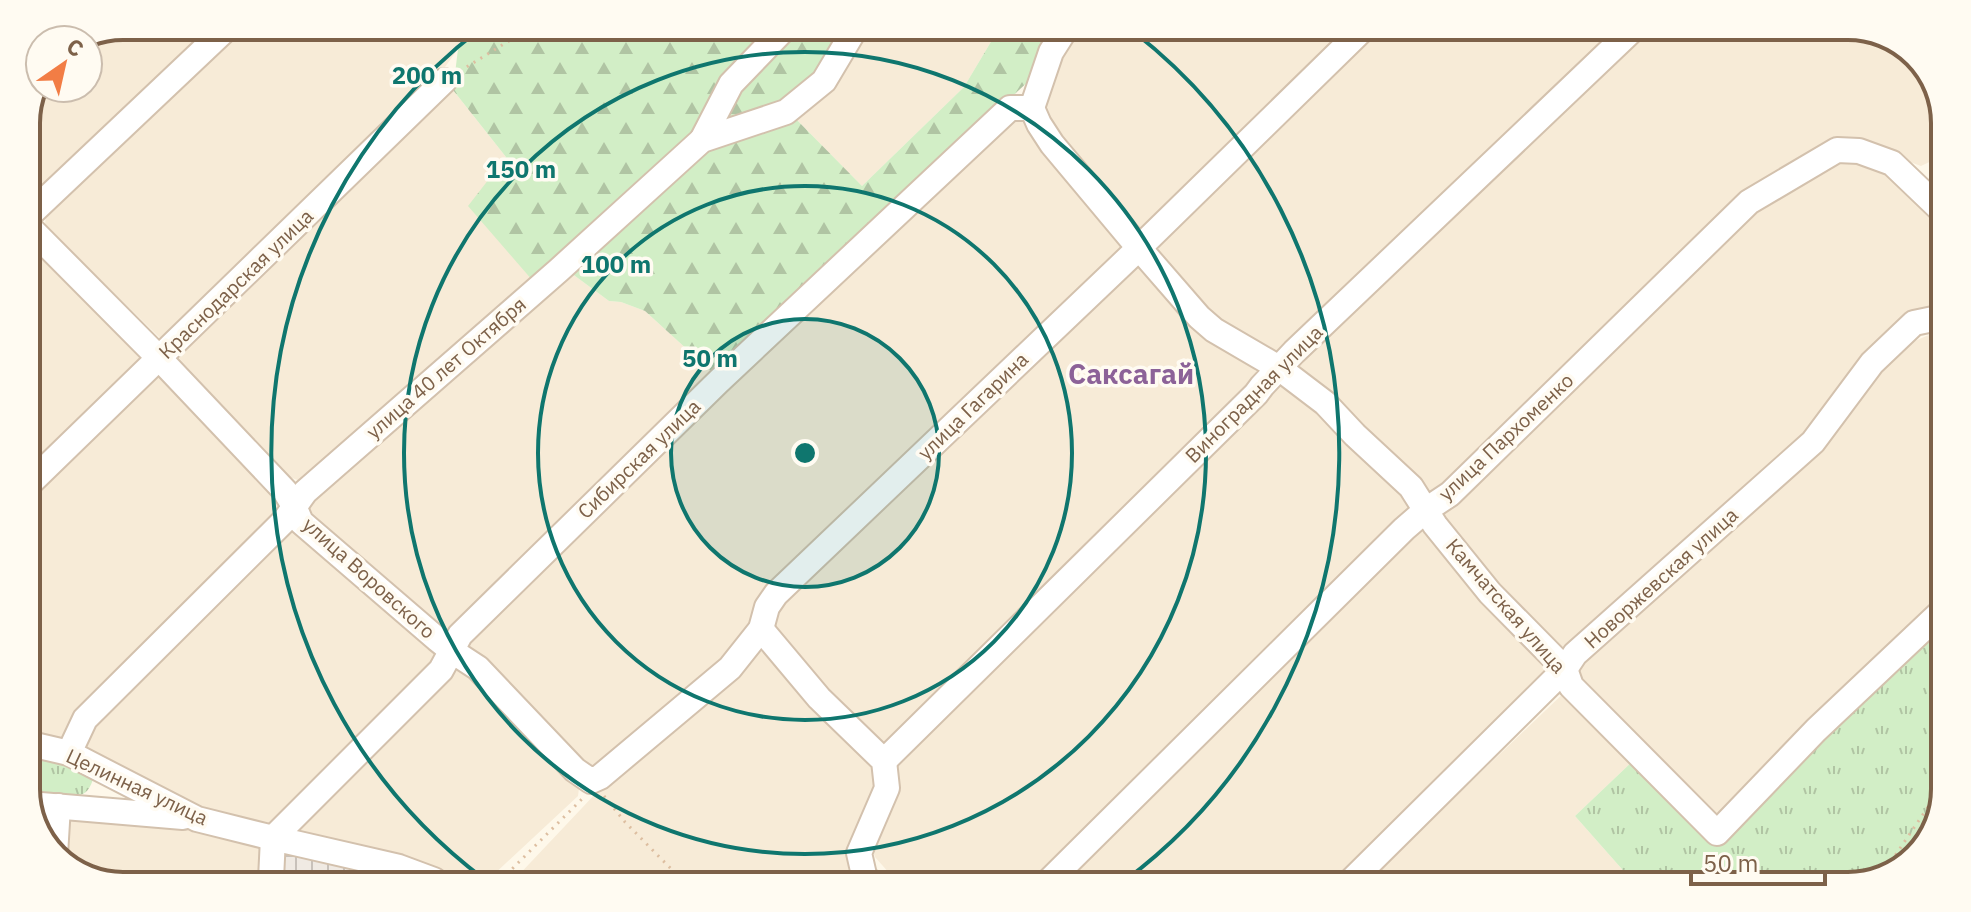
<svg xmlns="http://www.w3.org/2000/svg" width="1971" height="912" viewBox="0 0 1971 912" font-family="'IBM Plex Sans',sans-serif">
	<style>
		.residential { fill: #f7ebd7 }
		.industrial { fill: url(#industrial-grid) }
		.grass { fill: url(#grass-tufts) }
		.forest { fill: url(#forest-firs) }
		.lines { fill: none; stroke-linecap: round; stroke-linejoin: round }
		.minor-casing { stroke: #d3c1ad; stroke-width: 28 }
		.path { stroke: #ddbea0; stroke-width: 3; stroke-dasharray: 2 6; stroke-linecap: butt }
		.minor { stroke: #fff; stroke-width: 24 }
		.ring { fill: none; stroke: #0f766e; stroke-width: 4 }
		.labels { text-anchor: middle; stroke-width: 7; stroke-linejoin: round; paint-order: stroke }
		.street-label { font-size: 20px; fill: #7d6149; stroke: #fffbf2 }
		.district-label { font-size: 28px; font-weight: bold; fill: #8c6298; stroke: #fffbf2 }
		.rim { fill: none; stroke: #7d6149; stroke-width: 4 }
		.centre { fill: #0f766e; stroke: #fffbf2; stroke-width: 4 }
		.ring-label { font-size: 24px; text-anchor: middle; font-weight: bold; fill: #0f766e; stroke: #fffbf2; stroke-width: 7; stroke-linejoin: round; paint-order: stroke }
	</style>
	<defs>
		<pattern id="industrial-grid" width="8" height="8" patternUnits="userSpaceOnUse" patternTransform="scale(2)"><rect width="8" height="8" fill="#f0eae3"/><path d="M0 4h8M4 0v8" fill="none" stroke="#c8c1ba"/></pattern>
		<pattern id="grass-tufts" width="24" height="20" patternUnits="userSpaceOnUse" patternTransform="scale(2)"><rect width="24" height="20" fill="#d2eec6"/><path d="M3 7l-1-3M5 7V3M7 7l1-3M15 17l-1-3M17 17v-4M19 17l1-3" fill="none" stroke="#b0c4a3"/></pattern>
		<pattern id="forest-firs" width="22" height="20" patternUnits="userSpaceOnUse" patternTransform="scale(2)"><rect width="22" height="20" fill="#d2eec6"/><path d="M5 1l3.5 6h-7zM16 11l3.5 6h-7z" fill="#b0c4a3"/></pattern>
	</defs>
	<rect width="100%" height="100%" fill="#fef8ea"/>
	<g class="residential">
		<polygon points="123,26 214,26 32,199 26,201 26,117 40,87 88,88 88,40"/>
		<polygon points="242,27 467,27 458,49 440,74 168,339 160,338 45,225 46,214"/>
		<polygon points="862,29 998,30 964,87 862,186 791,114"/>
		<polygon points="1072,30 1349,31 1145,230 1136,231 1046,126 1040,92"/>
		<polygon points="1371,31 1622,32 1278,353 1264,350 1228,332 1159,256 1159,243"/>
		<polygon points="1643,33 1885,34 1925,64 1945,116 1944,155 1921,166 1858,143 1747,194 1434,495 1426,493 1302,375 1298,363 1303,356"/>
		<polygon points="453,90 506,157 533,281 461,339 311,477 300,481 287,476 178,357 180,350 431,105"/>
		<polygon points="1026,111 1122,243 1118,254 744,638 734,652 598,765 583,768 464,646 1007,116"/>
		<polygon points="1840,156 1863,161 1919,191 1941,223 1944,228 1943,310 1566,652 1556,649 1497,589 1440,513 1751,209"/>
		<polygon points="34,241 140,353 138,365 26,475 26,242"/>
		<polygon points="1143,264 1244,359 1256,371 1256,383 886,745 825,692 772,626 772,613 1129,266"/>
		<polygon points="571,273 609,301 621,302 645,311 713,373 454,632 442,632 308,517 309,507 315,498"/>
		<polygon points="1943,329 1940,604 1719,815 1704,817 1583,679 1578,671 1581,656 1876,371 1910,343"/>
		<polygon points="164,377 279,499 282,509 65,737 57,744 26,736 26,497 151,378"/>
		<polygon points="1277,382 1288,382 1411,500 1410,510 1399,524 1032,882 897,882 875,857 872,848 895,804 897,782 893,762"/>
		<polygon points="1424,529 1552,668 1338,884 1059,883 1411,534"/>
		<polygon points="292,530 300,532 433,649 440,658 264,831 199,809 92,754 84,744 88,732"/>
		<polygon points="760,642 872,757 877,786 864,807 847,858 850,882 514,880 598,791"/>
		<polygon points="458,667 469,669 576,779 579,788 578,796 490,878 485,880 457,880 400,859 298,834 294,826 446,672"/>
		<polygon points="1570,687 1636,758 1575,816 1636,885 1364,884"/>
		<polygon points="76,815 196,827 263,843 265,879 86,878 62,860 67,820"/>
	</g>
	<polygon class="industrial" points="287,849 395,880 276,879 277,860"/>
	<g class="grass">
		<polygon points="1940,624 1937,826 1902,869 1848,886 1636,885 1575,816 1636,758 1723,843"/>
		<path d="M26 753C48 759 79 760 93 779 91 786 88 792 81 795 70 800 39 794 26 793Z"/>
	</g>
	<polygon class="forest" points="467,27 848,29 791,114 862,186 964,87 998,30 1016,32 1018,30 1058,30 1031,79 713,373 645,311 621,302 609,301 571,273 533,281 468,206 506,157 453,90 458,49"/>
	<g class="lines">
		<g class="minor-casing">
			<g id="minor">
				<polyline points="1032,108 1039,124 1052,144 1139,248 1199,317 1214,330 1279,368 1325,403 1355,435 1411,487 1435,525 1490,593 1565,669 1571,686 1717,833 1816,730 1940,613"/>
				<polyline points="1032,108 1051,52 1065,30"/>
				<polyline points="702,140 731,84 784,29"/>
				<polyline points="26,218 229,26"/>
				<polyline points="26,224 160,359 285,491 294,506 301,522 437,639 452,651 478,668 575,770 591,781 600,777 730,668 761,629 767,607 776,594 1139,248 1361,31"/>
				<polyline points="26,487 444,81"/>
				<polyline points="761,629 819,698 884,761 887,788 859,853 864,875 869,882"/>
				<polyline points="26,743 69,753 197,819 273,838 399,867 434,880"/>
				<polyline points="69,753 85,719 285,520 305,492 559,270 702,140 786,112 824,81 855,29"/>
				<polyline points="884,761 1256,394 1262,386 1294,352 1630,32"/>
				<polyline points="29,804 183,817"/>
				<polyline points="55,855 58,806"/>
				<polyline points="271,879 273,838 441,670 460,635 719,381 1010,108 1032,108"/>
				<polyline points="1047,883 1404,529 1426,510 1450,494 1749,202 1837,150 1859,151 1892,163 1939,208 1944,179"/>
				<polyline points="1348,884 1565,669 1575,654 1813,442 1872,363 1914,323 1943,317"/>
			</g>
		</g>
		<g class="path">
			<polyline points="460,71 512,39 521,28"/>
			<polyline points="604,796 625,822 683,881"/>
			<polyline points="1882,875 1928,807 1938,796"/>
			<polyline points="501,880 583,798"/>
		</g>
		<use href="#minor" class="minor"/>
	</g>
	<circle cx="805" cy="453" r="134" fill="#0f766e" fill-opacity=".12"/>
	<g class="ring">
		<circle cx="805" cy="453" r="134"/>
		<circle cx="805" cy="453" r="267"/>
		<circle cx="805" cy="453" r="401"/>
		<path d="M484 879A534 534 0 0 1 480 29M1134 32A534 534 0 0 1 1123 882"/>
	</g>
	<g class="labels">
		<g class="street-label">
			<text transform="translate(236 284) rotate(-44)" y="7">Краснодарская улица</text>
			<text transform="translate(446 368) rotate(-41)" y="7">улица 40 лет Октября</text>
			<text transform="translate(1254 394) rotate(-45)" y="7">Виноградная улица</text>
			<text transform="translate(973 406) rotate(-44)" y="7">улица Гагарина</text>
			<text transform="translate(1506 437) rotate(-43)" y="7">улица Пархоменко</text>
			<text transform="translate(639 459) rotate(-44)" y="7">Сибирская улица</text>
			<text transform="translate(369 578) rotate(42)" y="7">улица Воровского</text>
			<text transform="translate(1661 578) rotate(-42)" y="7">Новоржевская улица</text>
			<text transform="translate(1506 606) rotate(49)" y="7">Камчатская улица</text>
			<text transform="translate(137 787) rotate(25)" y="7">Целинная улица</text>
		</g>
		<g class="district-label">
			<text x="1131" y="384">Саксагай</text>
		</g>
	</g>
	<path d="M0 0H1971V912H0ZM123 40H1848A83 83 0 0 1 1931 123V789A83 83 0 0 1 1848 872H123A83 83 0 0 1 40 789V123A83 83 0 0 1 123 40Z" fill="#fffbf2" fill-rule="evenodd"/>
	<path class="rim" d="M123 40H1848A83 83 0 0 1 1931 123V789A83 83 0 0 1 1848 872H123A83 83 0 0 1 40 789V123A83 83 0 0 1 123 40Z"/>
	<circle cx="805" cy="453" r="12" class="centre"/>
	<g class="ring-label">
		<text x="427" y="84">200 m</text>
		<text x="521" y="178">150 m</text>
		<text x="616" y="273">100 m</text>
		<text x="710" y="367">50 m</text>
	</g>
	<g transform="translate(64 64) rotate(34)"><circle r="38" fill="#fffbf2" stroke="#cbbdae" stroke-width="2"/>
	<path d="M0-6L14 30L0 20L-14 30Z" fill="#f27d45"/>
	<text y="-12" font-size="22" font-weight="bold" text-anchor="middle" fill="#7d6149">С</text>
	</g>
	<path d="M1691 872v12h134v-12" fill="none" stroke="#7d6149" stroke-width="4"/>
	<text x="1703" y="872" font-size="24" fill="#7d6149" stroke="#fffbf2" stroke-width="6" paint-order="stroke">50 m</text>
</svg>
